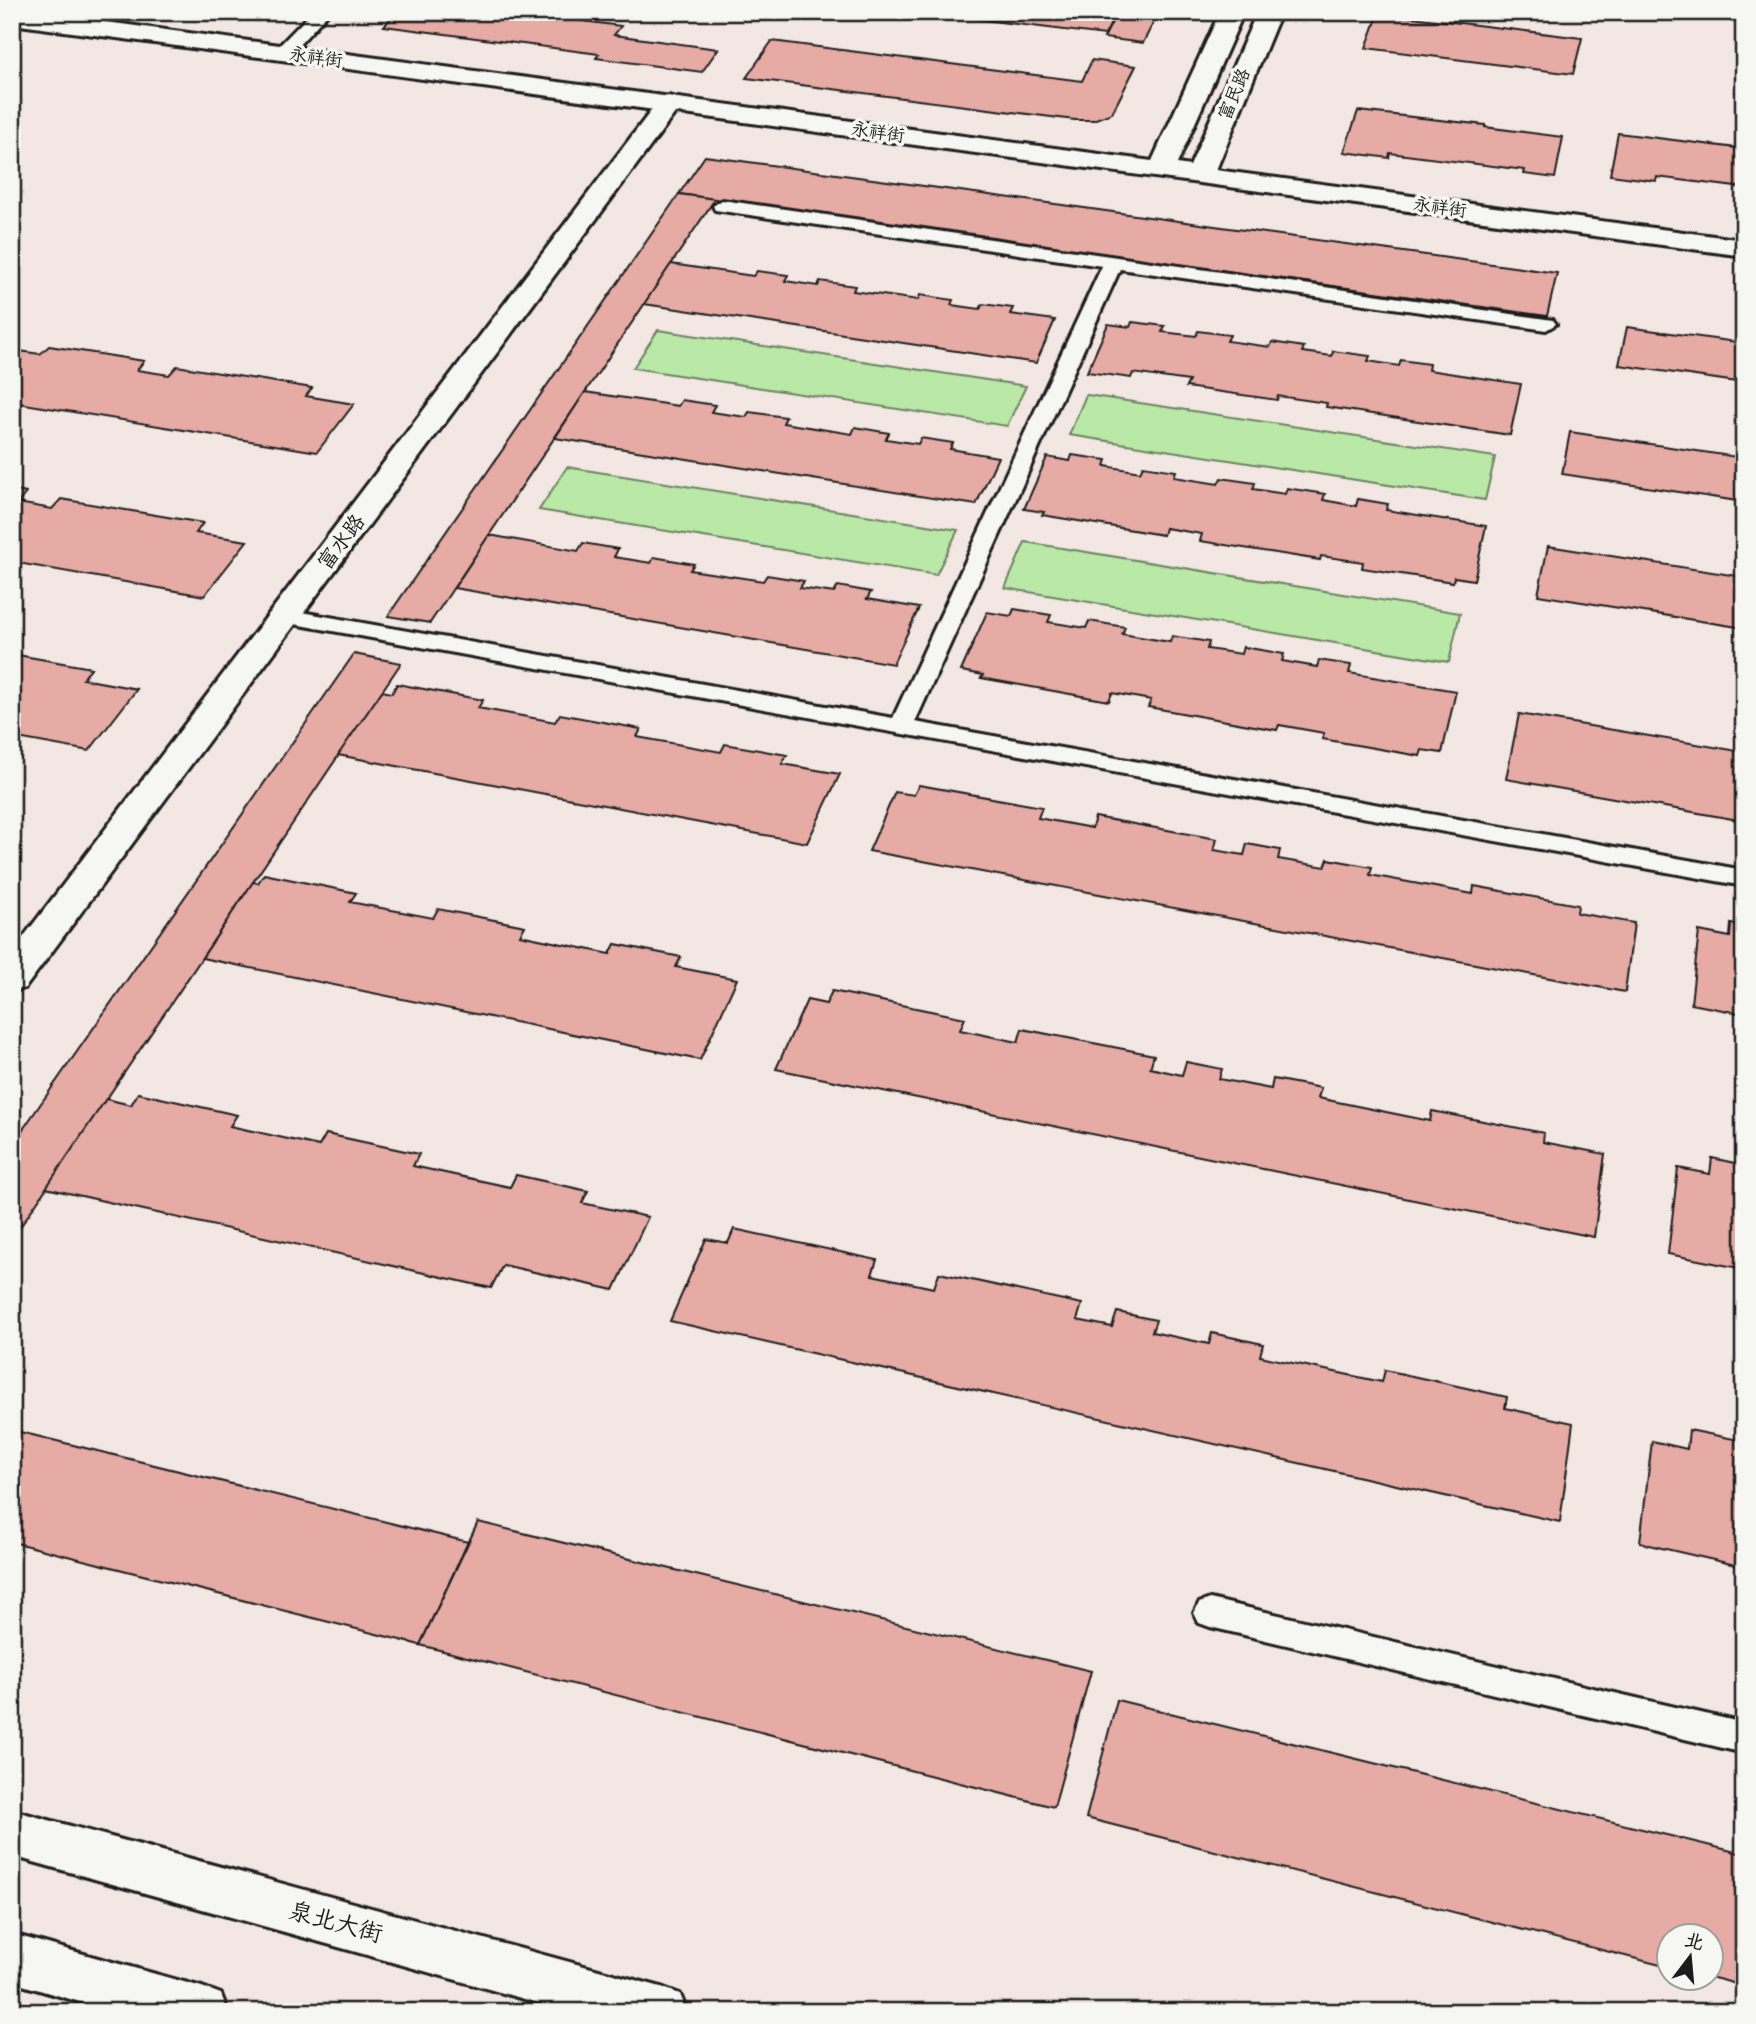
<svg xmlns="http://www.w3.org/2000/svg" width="1756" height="2024" viewBox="0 0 1756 2024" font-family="Sriracha,'LXGW WenKai TC',sans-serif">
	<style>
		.green { fill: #bae9a7; stroke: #6b8262; stroke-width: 2 }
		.building { fill: #e6aba5; stroke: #1c1c1c; stroke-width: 2 }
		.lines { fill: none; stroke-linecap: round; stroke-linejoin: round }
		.service-casing { stroke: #1c1c1c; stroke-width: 6 }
		.minor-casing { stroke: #1c1c1c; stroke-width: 6 }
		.tertiary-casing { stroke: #1c1c1c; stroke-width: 6 }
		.secondary-casing { stroke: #1c1c1c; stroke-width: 6 }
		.service { fill: #f6f6f2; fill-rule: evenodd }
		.minor { fill: #f6f6f2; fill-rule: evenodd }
		.tertiary { fill: #f6f6f2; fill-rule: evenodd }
		.secondary { fill: #f6f6f2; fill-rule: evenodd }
		.labels { text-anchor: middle; stroke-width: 7; stroke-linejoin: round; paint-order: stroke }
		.far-street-label { font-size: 18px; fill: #1c1c1c; stroke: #f6f6f2 }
		.street-label { font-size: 21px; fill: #1c1c1c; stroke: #f6f6f2 }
		.near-street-label { font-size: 24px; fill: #1c1c1c; stroke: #f6f6f2 }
	</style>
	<rect width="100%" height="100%" fill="#f3e7e3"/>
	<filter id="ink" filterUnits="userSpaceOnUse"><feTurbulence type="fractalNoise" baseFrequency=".0143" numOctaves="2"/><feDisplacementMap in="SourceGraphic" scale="14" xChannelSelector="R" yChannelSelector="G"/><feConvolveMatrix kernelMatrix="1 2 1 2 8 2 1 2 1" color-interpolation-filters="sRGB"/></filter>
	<g filter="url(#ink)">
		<g class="green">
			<polygon points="658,330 1026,386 1007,426 633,368"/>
			<polygon points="1086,395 1087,395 1495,457 1485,500 1069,435"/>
			<polygon points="567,467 958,530 936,575 539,510"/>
			<polygon points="1025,542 1460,613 1449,662 1005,588"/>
		</g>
		<g class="building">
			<polygon points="396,12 514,12 621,26 614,35 718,49 702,72 596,58 599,54 384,26"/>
			<polygon points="919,12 1117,12 1105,35"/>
			<polygon points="1117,12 1159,12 1143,43 1104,38"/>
			<polygon points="1379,13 1582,38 1573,74 1366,48"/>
			<polygon points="772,41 1082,81 1092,60 1136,66 1112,113 1093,120 1075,120 746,78"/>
			<polygon points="1358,111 1485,125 1485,127 1563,137 1555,178 1524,174 1525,170 1390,153 1389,158 1344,152"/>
			<polygon points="1618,133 1744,149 1744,188 1657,177 1656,181 1610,175"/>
			<polygon points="705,156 1557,273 1547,316 679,194"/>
			<polygon points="679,194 715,199 430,623 388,616"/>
			<polygon points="671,264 753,276 757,271 788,275 785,281 818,286 820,281 855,286 853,291 918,300 920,295 953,300 951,305 980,309 983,304 1013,308 1010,314 1055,320 1036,363 644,304"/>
			<polygon points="1132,322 1165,326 1162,332 1196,336 1198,331 1230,335 1227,341 1270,347 1272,342 1304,347 1302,352 1332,356 1333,351 1370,356 1368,361 1399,366 1401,360 1429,364 1428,370 1521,384 1510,435 1326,407 1327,403 1278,396 1277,400 1186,387 1189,381 1133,373 1131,378 1087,372 1108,324 1130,327"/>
			<polygon points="1627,327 1744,343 1744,383 1619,365"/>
			<polygon points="49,346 144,361 137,370 169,375 177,366 312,388 306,396 354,404 317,452 12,402 12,350 40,354"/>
			<polygon points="585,392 678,406 682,400 715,405 711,412 746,417 749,412 786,417 783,423 852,434 855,427 889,433 886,439 918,444 921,438 953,443 950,449 998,457 976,505 555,438"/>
			<polygon points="1570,432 1744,458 1744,502 1562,474"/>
			<polygon points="1072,455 1107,460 1105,466 1140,472 1143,466 1176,471 1174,477 1218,484 1221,478 1255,483 1253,489 1285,494 1287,488 1325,494 1323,500 1356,506 1358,499 1388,504 1386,510 1486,526 1474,580 1454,577 1453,582 1362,568 1363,562 1321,556 1320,560 1200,541 1202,534 1165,528 1163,535 1042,515 1044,512 1024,509 1047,457 1070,461"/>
			<polygon points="12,490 26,493 18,503 52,509 61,499 203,523 196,533 247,541 204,596 12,562"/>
			<polygon points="489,535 578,551 583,543 618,549 614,557 651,563 654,557 694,564 690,570 763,581 767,575 804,581 800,588 834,593 838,586 871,592 867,599 919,608 893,664 454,588"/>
			<polygon points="1548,546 1744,577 1744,628 1538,595"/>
			<polygon points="1014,609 1051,615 1048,622 1086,628 1089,621 1125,627 1122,634 1170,642 1172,636 1209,642 1207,649 1241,654 1243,647 1284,654 1282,661 1317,667 1319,660 1351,665 1349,673 1456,691 1442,753 1422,750 1420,756 1322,739 1324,733 1279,725 1277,730 1148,707 1151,700 1112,693 1109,701 981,678 983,675 961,671 987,612 1011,616"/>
			<polygon points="12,654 91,668 83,679 137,689 89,751 12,737"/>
			<polygon points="354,654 401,663 12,1239 12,1145"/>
			<polygon points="397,684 483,700 478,708 555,722 560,714 641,729 637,737 721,752 725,744 787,755 782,764 840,774 807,843 338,755 382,691 392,693"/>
			<polygon points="1519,714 1744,752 1744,821 1506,779"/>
			<polygon points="919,785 1042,807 1038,818 1092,828 1095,817 1217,839 1214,850 1244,855 1247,844 1280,850 1278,859 1325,867 1328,859 1372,867 1370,875 1473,894 1474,886 1578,905 1577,913 1634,923 1625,992 869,851 895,792 914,795"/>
			<polygon points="264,874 356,893 350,902 433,918 438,909 525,926 520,935 610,954 615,944 681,957 676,967 737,979 700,1060 202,958 253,882 258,883"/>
			<polygon points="1731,924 1744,926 1744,1014 1691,1004 1699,931 1730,937"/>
			<polygon points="832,991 965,1018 960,1030 1018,1042 1022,1029 1154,1055 1150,1068 1182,1075 1186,1062 1222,1069 1219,1079 1271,1089 1273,1079 1321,1088 1318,1098 1430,1121 1432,1111 1544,1133 1543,1142 1605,1154 1594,1237 776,1069 807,1000 826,1004"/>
			<polygon points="138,1093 237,1115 230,1126 319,1146 326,1134 419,1154 413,1166 510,1187 516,1175 588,1191 582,1203 648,1217 614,1290 503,1265 491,1288 46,1188 106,1099 131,1105"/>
			<polygon points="1712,1158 1744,1165 1744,1269 1668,1254 1678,1168 1710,1174"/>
			<polygon points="734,1229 877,1260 872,1275 934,1288 939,1273 1082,1304 1077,1320 1112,1327 1117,1312 1156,1320 1152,1332 1209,1344 1212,1333 1263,1344 1260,1356 1382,1382 1385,1370 1507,1397 1505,1408 1573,1423 1560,1522 670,1321 706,1239 728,1243"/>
			<polygon points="12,1430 468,1542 420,1645 12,1542"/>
			<polygon points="1689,1430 1744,1441 1744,1567 1640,1543 1652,1441 1687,1449"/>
			<polygon points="478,1522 1091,1671 1054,1807 420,1645"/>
			<polygon points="1117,1700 1744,1854 1744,1986 1710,1977 1710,1937 1668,1937 1668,1967 1086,1818"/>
		</g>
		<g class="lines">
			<g class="service-casing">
				<g id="service">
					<polygon points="312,12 329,12 288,57 276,57 273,53 276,49"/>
					<polygon points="722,200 1553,320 1556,324 1546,330 1120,269 915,722 1744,870 1744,886 277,621 274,616 277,611 285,609 893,718 1102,266 715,210 713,206"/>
					<polygon points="1210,1599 1744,1723 1744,1753 1210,1627 1199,1623 1194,1613 1199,1603"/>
				</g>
			</g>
			<g class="minor-casing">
				<polygon id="minor" points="669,96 678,99 682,104 678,109 25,988 12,992 12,952 660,99"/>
			</g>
			<g class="tertiary-casing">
				<polygon id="tertiary" points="12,12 31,12 1152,161 1220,12 1244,12 1177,164 1190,166 1257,12 1281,12 1216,170 1744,240 1744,256 12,24"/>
			</g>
			<g class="secondary-casing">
				<g id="secondary">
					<polygon points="12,1810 661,1987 680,1994 687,2012 571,2012 12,1856"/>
					<polygon points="12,1934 202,1987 221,1994 228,2012 114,2012 12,1982"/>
				</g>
			</g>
			<use href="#service" class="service"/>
			<use href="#minor" class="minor"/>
			<use href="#tertiary" class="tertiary"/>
			<use href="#secondary" class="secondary"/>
		</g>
	</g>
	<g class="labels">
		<g class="far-street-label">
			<text transform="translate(316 57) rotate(8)" y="6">永祥街</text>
			<text transform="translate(1234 94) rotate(-67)" y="6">富民路</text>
			<text transform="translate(878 132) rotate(8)" y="6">永祥街</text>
			<text transform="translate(1440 207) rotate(8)" y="6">永祥街</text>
		</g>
		<g class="street-label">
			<text transform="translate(341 542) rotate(-53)" y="7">富水路</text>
		</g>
		<g class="near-street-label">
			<text transform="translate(336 1922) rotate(15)" y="8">泉北大街</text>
		</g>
	</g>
	<rect width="1756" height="2024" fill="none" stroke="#f6f6f2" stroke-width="42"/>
	<rect x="21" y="21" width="1714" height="1982" fill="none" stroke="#1c1c1c" stroke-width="2.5" filter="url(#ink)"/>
	<g transform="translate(1690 1957) rotate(16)"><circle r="33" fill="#f6f6f2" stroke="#9f9f9c" stroke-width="2"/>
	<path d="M0-5L12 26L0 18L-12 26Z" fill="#1c1c1c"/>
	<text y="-10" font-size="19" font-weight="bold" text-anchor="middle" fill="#1c1c1c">北</text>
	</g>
</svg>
